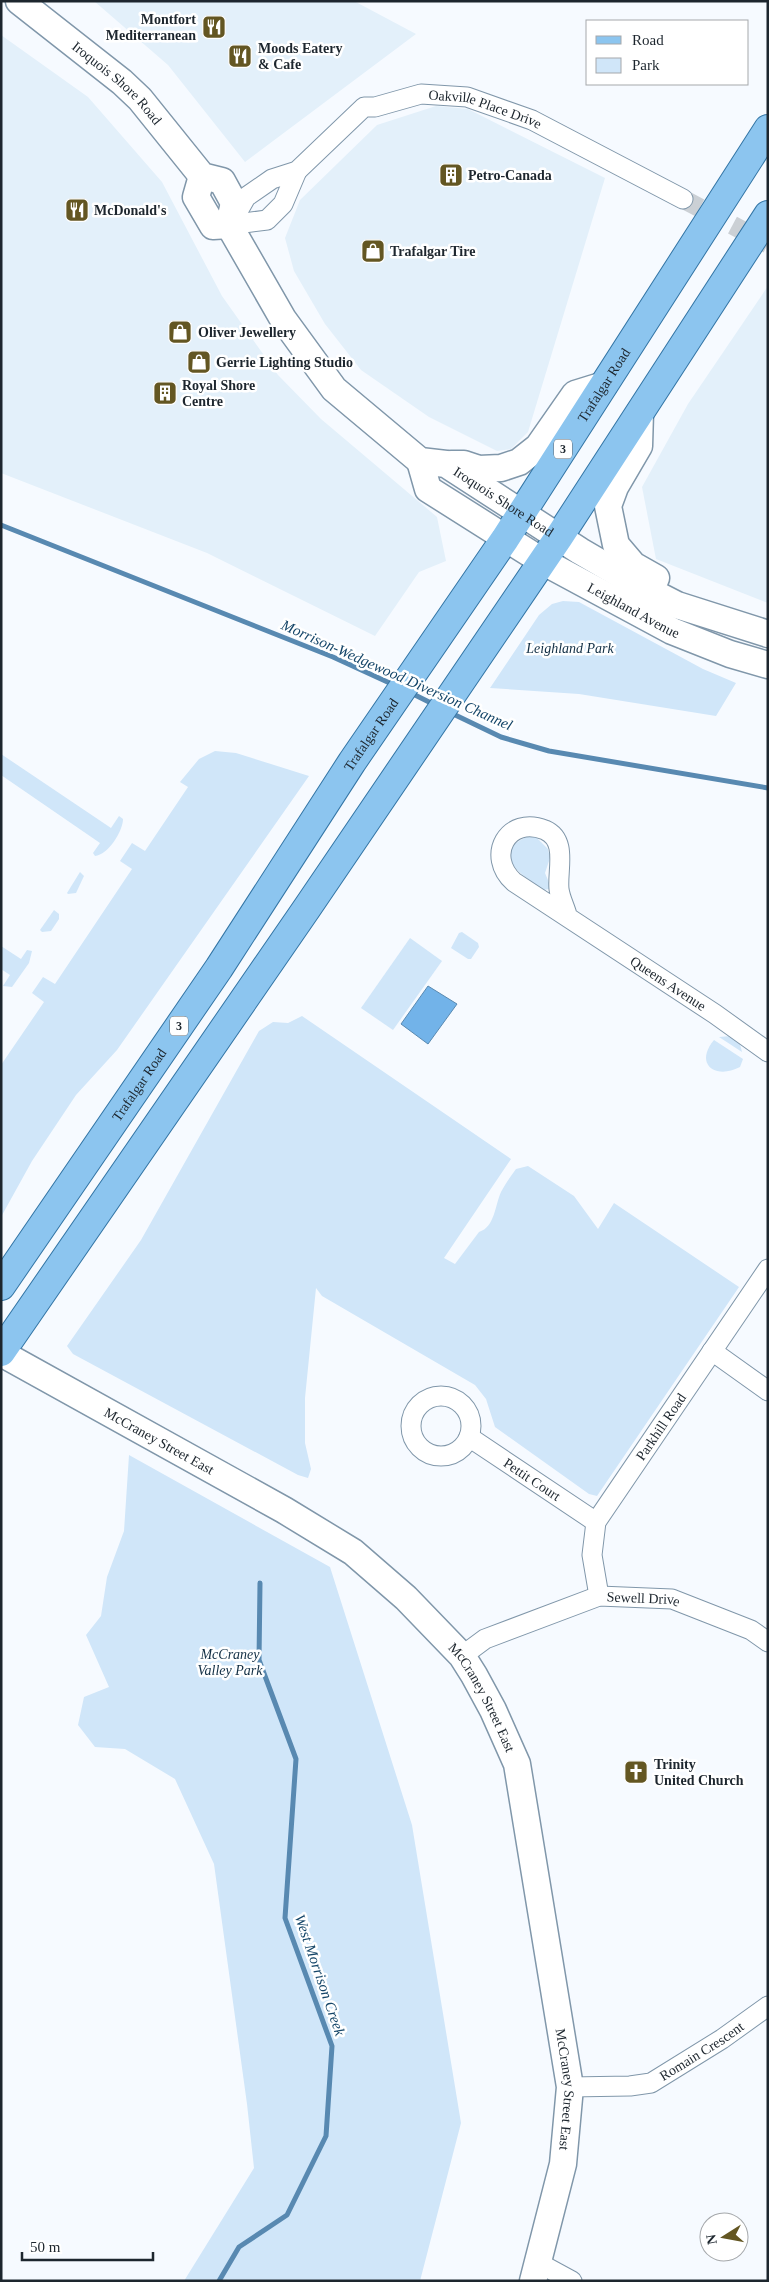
<svg xmlns="http://www.w3.org/2000/svg" width="769" height="2282" viewBox="0 0 769 2282" font-family="Georgia,serif">
	<style>
		.built { fill: #e3f0fa }
		.green { fill: #d0e6f9 }
		.water { fill: #72b3e9; stroke: #5889b1 }
		.lines { fill: none; stroke-linecap: round; stroke-linejoin: round }
		.stream { stroke: #5889b1; stroke-width: 5 }
		.street-tunnel { stroke: #cbd0d5; stroke-width: 19; stroke-dasharray: 19 9; stroke-linecap: butt }
		.street-casing { stroke: #8097aa; stroke-width: 21 }
		.secondary-casing { stroke: #8097aa; stroke-width: 29 }
		.primary-casing { stroke: #3375a5; stroke-width: 30 }
		.street { stroke: #fff; stroke-width: 19 }
		.secondary { stroke: #fff; stroke-width: 26 }
		.primary { stroke: #8cc5ef; stroke-width: 28 }
		.labels { text-anchor: middle; stroke-width: 5; stroke-linejoin: round; paint-order: stroke }
		.shield { fill: #fff; stroke: #61676d; stroke-width: 1 }
		.shield-label { font-size: 12px; font-weight: bold; fill: #1d262e }
		.poi-label { font-size: 14px; font-weight: bold; fill: #1d262e; stroke: #fff; text-anchor: start }
		.street-label { font-size: 14px; fill: #1d262e; stroke: #fff }
		.park-label { font-size: 14px; font-style: italic; fill: #112e44; stroke: #fff }
		.water-label { font-size: 15px; font-style: italic; fill: #144568; stroke: #fff }
	</style>
	<rect width="100%" height="100%" fill="#f6faff"/>
	<g class="built">
		<polygon points="94,1 354,1 416,34 245,162 168,65"/>
		<polygon points="1,35 88,97 162,182 222,296 278,375 321,419 437,517 446,561 419,572 375,636 207,553 1,473"/>
		<polygon points="436,106 468,109 605,178 528,432 511,449 497,451 429,417 361,370 325,324 294,271 285,238 300,200 377,125"/>
		<polygon points="768,286 768,603 656,559 642,487 688,404"/>
	</g>
	<g class="green">
		<polygon points="563,601 579,602 703,669 736,683 716,716 579,694 490,688 539,615 552,604"/>
		<polygon points="215,751 236,753 309,776 117,1050 76,1095 32,1161 1,1217 1,1065 44,1002 32,993 43,977 55,984 132,869 120,861 132,843 145,851 188,787 180,782 199,759"/>
		<path d="M1 754 111 828 119 816 123 819C123 831 108 855 95 856L93 853 100 843 1 775Z"/>
		<path d="M529 836 536 837 548 849 550 858 545 873 550 885 549 889 544 890C524 877 486 853 529 836Z"/>
		<polygon points="80,872 84,876 76,893 68,894 67,893"/>
		<polygon points="54,910 59,914 59,919 51,931 42,932 40,930"/>
		<polygon points="462,932 478,943 479,947 471,959 468,959 451,948 459,933"/>
		<polygon points="410,938 442,961 393,1030 361,1008"/>
		<polygon points="1,946 21,959 27,950 32,951 29,963 12,987 3,986 10,975 1,969"/>
		<path d="M302 1016 511 1159 444 1258 455 1264 479 1232C495 1227 495 1205 501 1192 505 1184 511 1176 516 1169L528 1166 574 1196 598 1229 614 1203 739 1287 597 1496 589 1494 495 1427 486 1399 475 1385 322 1296 316 1288 305 1398V1443L311 1469 308 1478 298 1475 73 1354 67 1346 141 1240 259 1031 273 1022 288 1023Z"/>
		<polygon points="731,1036 740,1044 742,1052 719,1037"/>
		<path d="M714 1040 743 1059 740 1067C715 1080 694 1064 714 1040Z"/>
		<polygon points="129,1455 330,1567 412,1825 461,2123 420,2281 184,2281 254,2168 247,2104 214,1864 175,1779 125,1749 95,1747 78,1725 84,1697 109,1687 86,1635 101,1616 107,1577 124,1531"/>
	</g>
	<polygon class="water" points="428,986 457,1004 428,1044 401,1024"/>
	<g class="lines">
		<g class="stream">
			<polyline points="1,525 333,657 394,685"/>
			<polyline points="409,692 435,705"/>
			<polyline points="449,712 501,737 549,751 768,788"/>
			<polyline points="219,2281 239,2247 287,2215 326,2136 332,2046 285,1918 296,1759 259,1660 260,1583"/>
		</g>
		<polyline class="street-tunnel" points="683,199 768,244"/>
		<g class="street-casing">
			<g id="street">
				<path id="s1" d="M233 220 246 197 272 179 297 171 364 107H375L421 94 467 97 532 120 683 199"/>
				<polyline points="229,225 267,220 283,204 297,171"/>
				<path id="s2" d="M567 915C565 907 560 898 559 889 557 870 568 840 545 830 508 815 485 856 514 882L715 1014 768 1052"/>
				<polyline points="712,1351 768,1391"/>
				<circle cx="441" cy="1426" r="30"/>
				<path id="s3" d="M469 1437 596 1522"/>
				<path id="s4" d="M599 1596 592 1555 596 1522 768 1269"/>
				<path id="s5" d="M462 1656 485 1639 599 1596 672 1599 751 1630 768 1642"/>
				<path id="s6" d="M570 2087 630 2086 651 2083 722 2039 768 2006"/>
				<polyline points="537,2262 572,2281"/>
			</g>
		</g>
		<g class="secondary-casing">
			<g id="secondary">
				<path id="s7" d="M19 1 122 82 140 99 202 176 222 181 234 203 229 225 283 319 334 389 420 461 446 464 580 551 640 586 677 605 768 634"/>
				<polyline points="202,176 196,197 213,226 229,225"/>
				<polyline points="640,412 639,446 615,487 608,506 616,545 633,565 656,578"/>
				<path id="s8" d="M420 461 428 489 542 561 672 631 730 654 768 665"/>
				<polyline points="451,464 464,464 479,469 501,468 519,462 538,447 575,394 604,385"/>
				<path id="s9" d="M1 1353 284 1510 353 1552 406 1598 462 1656 474 1675 493 1710 517 1764 570 2087 563 2164 533 2281"/>
			</g>
		</g>
		<g class="primary-casing">
			<g id="primary">
				<path id="s10" d="M1 1286 219 968 352 762 505 539 768 129"/>
				<polyline points="1,1352 307,908 559,537 768,215"/>
			</g>
		</g>
		<use href="#street" class="street"/>
		<use href="#secondary" class="secondary"/>
		<use href="#primary" class="primary"/>
	</g>
	<defs>
		<g id="restaurant-square" transform="scale(1.25)"><rect x="-9" y="-9" width="18" height="18" rx="4" fill="#635622" stroke="#fff"/><path d="M-5-6h1v4h1v-4h1v4h1v-4h1v5L-1.5 .5V6h-2V.5L-5-1ZM5-6V6H3V1.5H1.5Q1.5-4 5-6Z" fill="#fff"/></g>
		<g id="building-square" transform="scale(1.25)"><rect x="-9" y="-9" width="18" height="18" rx="4" fill="#635622" stroke="#fff"/><path d="M-4-6H4V6H1V3H-1V6H-4ZM-2.5-4.3h1.7v1.8h-1.7ZM.8-4.3h1.7v1.8H.8ZM-2.5-1h1.7V.8h-1.7ZM.8-1h1.7V.8H.8Z" fill="#fff"/></g>
		<g id="shop-square" transform="scale(1.25)"><rect x="-9" y="-9" width="18" height="18" rx="4" fill="#635622" stroke="#fff"/><path d="M-5-2.5h2.3a2.7 3.5 0 0 1 5.4 0H5L5.5 6h-11ZM-1.5-2.5h3a1.5 2.3 0 0 0-3 0Z" fill="#fff"/></g>
		<g id="church-square" transform="scale(1.25)"><rect x="-9" y="-9" width="18" height="18" rx="4" fill="#635622" stroke="#fff"/><path d="M-1.2-6h2.4v3.5h3.3v2.4h-3.3V6h-2.4V-.1h-3.3v-2.4h3.3Z" fill="#fff"/></g>
	</defs>
	<g fill-rule="evenodd">
		<use href="#restaurant-square" x="214" y="27"/>
		<use href="#restaurant-square" x="240" y="56"/>
		<use href="#building-square" x="451" y="175"/>
		<use href="#restaurant-square" x="77" y="210"/>
		<use href="#shop-square" x="373" y="251"/>
		<use href="#shop-square" x="180" y="332"/>
		<use href="#shop-square" x="199" y="362"/>
		<use href="#building-square" x="165" y="393"/>
		<use href="#church-square" x="636" y="1772"/>
	</g>
	<g class="labels">
		<g class="shield">
			<rect x="554" y="439.5" width="18" height="19" rx="4"/>
			<rect x="170" y="1016.5" width="18" height="19" rx="4"/>
		</g>
		<g class="shield-label">
			<text x="563" y="453">3</text>
			<text x="179" y="1030">3</text>
		</g>
		<g class="poi-label">
			<text x="196" y="24" text-anchor="end">Montfort<tspan x="196" dy="16">Mediterranean</tspan></text>
			<text x="258" y="53">Moods Eatery<tspan x="258" dy="16">&amp; Cafe</tspan></text>
			<text x="468" y="180">Petro-Canada</text>
			<text x="94" y="215">McDonald's</text>
			<text x="390" y="256">Trafalgar Tire</text>
			<text x="198" y="337">Oliver Jewellery</text>
			<text x="216" y="367">Gerrie Lighting Studio</text>
			<text x="182" y="390">Royal Shore<tspan x="182" dy="16">Centre</tspan></text>
			<text x="654" y="1769">Trinity<tspan x="654" dy="16">United Church</tspan></text>
		</g>
		<g class="street-label">
			<text dy="5" stroke="none"><textPath href="#s7" startOffset="128">Iroquois Shore Road</textPath></text>
			<text dy="5" stroke="none"><textPath href="#s1" startOffset="302">Oakville Place Drive</textPath></text>
			<text dy="5" stroke="none"><textPath href="#s10" startOffset="1084">Trafalgar Road</textPath></text>
			<text dy="5" stroke="none"><textPath href="#s7" startOffset="725">Iroquois Shore Road</textPath></text>
			<text dy="5" stroke="none"><textPath href="#s8" startOffset="268">Leighland Avenue</textPath></text>
			<text dy="5" stroke="none"><textPath href="#s10" startOffset="664">Trafalgar Road</textPath></text>
			<text dy="5" stroke="none"><textPath href="#s2" startOffset="368">Queens Avenue</textPath></text>
			<text dy="5" stroke="none"><textPath href="#s10" startOffset="244">Trafalgar Road</textPath></text>
			<text dy="5" stroke="none"><textPath href="#s4" startOffset="190">Parkhill Road</textPath></text>
			<text dy="5" stroke="none"><textPath href="#s9" startOffset="181">McCraney Street East</textPath></text>
			<text dy="5" stroke="none"><textPath href="#s3" startOffset="76">Pettit Court</textPath></text>
			<text dy="5" stroke="none"><textPath href="#s5" startOffset="195">Sewell Drive</textPath></text>
			<text dy="5" stroke="none"><textPath href="#s9" startOffset="601">McCraney Street East</textPath></text>
			<text dy="5" stroke="none"><textPath href="#s6" startOffset="141">Romain Crescent</textPath></text>
			<text dy="5" stroke="none"><textPath href="#s9" startOffset="1006">McCraney Street East</textPath></text>
		</g>
		<g class="park-label">
			<text x="570" y="653">Leighland Park</text>
			<text x="230" y="1659">McCraney<tspan x="230" dy="16">Valley Park</tspan></text>
		</g>
		<g class="water-label">
			<text transform="translate(397 675) rotate(24)" y="5">Morrison-Wedgewood Diversion Channel</text>
			<text transform="translate(320 1975) rotate(71)" y="5">West Morrison Creek</text>
		</g>
	</g>
	<rect width="769" height="2282" fill="none" stroke="#1d262e" stroke-width="5"/>
	<rect x="586" y="20" width="162" height="65" fill="#ffffff" stroke="#a5a8ab"/>
	<rect x="596" y="36" width="25" height="8" fill="#8cc5ef" stroke="#a5a8ab"/>
	<text x="632" y="45" font-size="15" fill="#1d262e">Road</text>
	<rect x="596" y="58" width="25" height="15" fill="#d0e6f9" stroke="#a5a8ab"/>
	<text x="632" y="70" font-size="15" fill="#1d262e">Park</text>
	<g transform="translate(724 2237) rotate(259)"><circle r="24" fill="#ffffff" stroke="#a5a8ab"/>
	<path d="M0-4L9 19L0 12L-9 19Z" fill="#635622"/>
	<text y="-8" font-size="14" font-weight="bold" text-anchor="middle" fill="#1d262e">N</text>
	</g>
	<path d="M22 2252v8h131v-8" fill="none" stroke="#1d262e" stroke-width="2.5"/>
	<text x="30" y="2252" font-size="15" fill="#1d262e" stroke="#ffffff" stroke-width="4" paint-order="stroke">50 m</text>
</svg>
